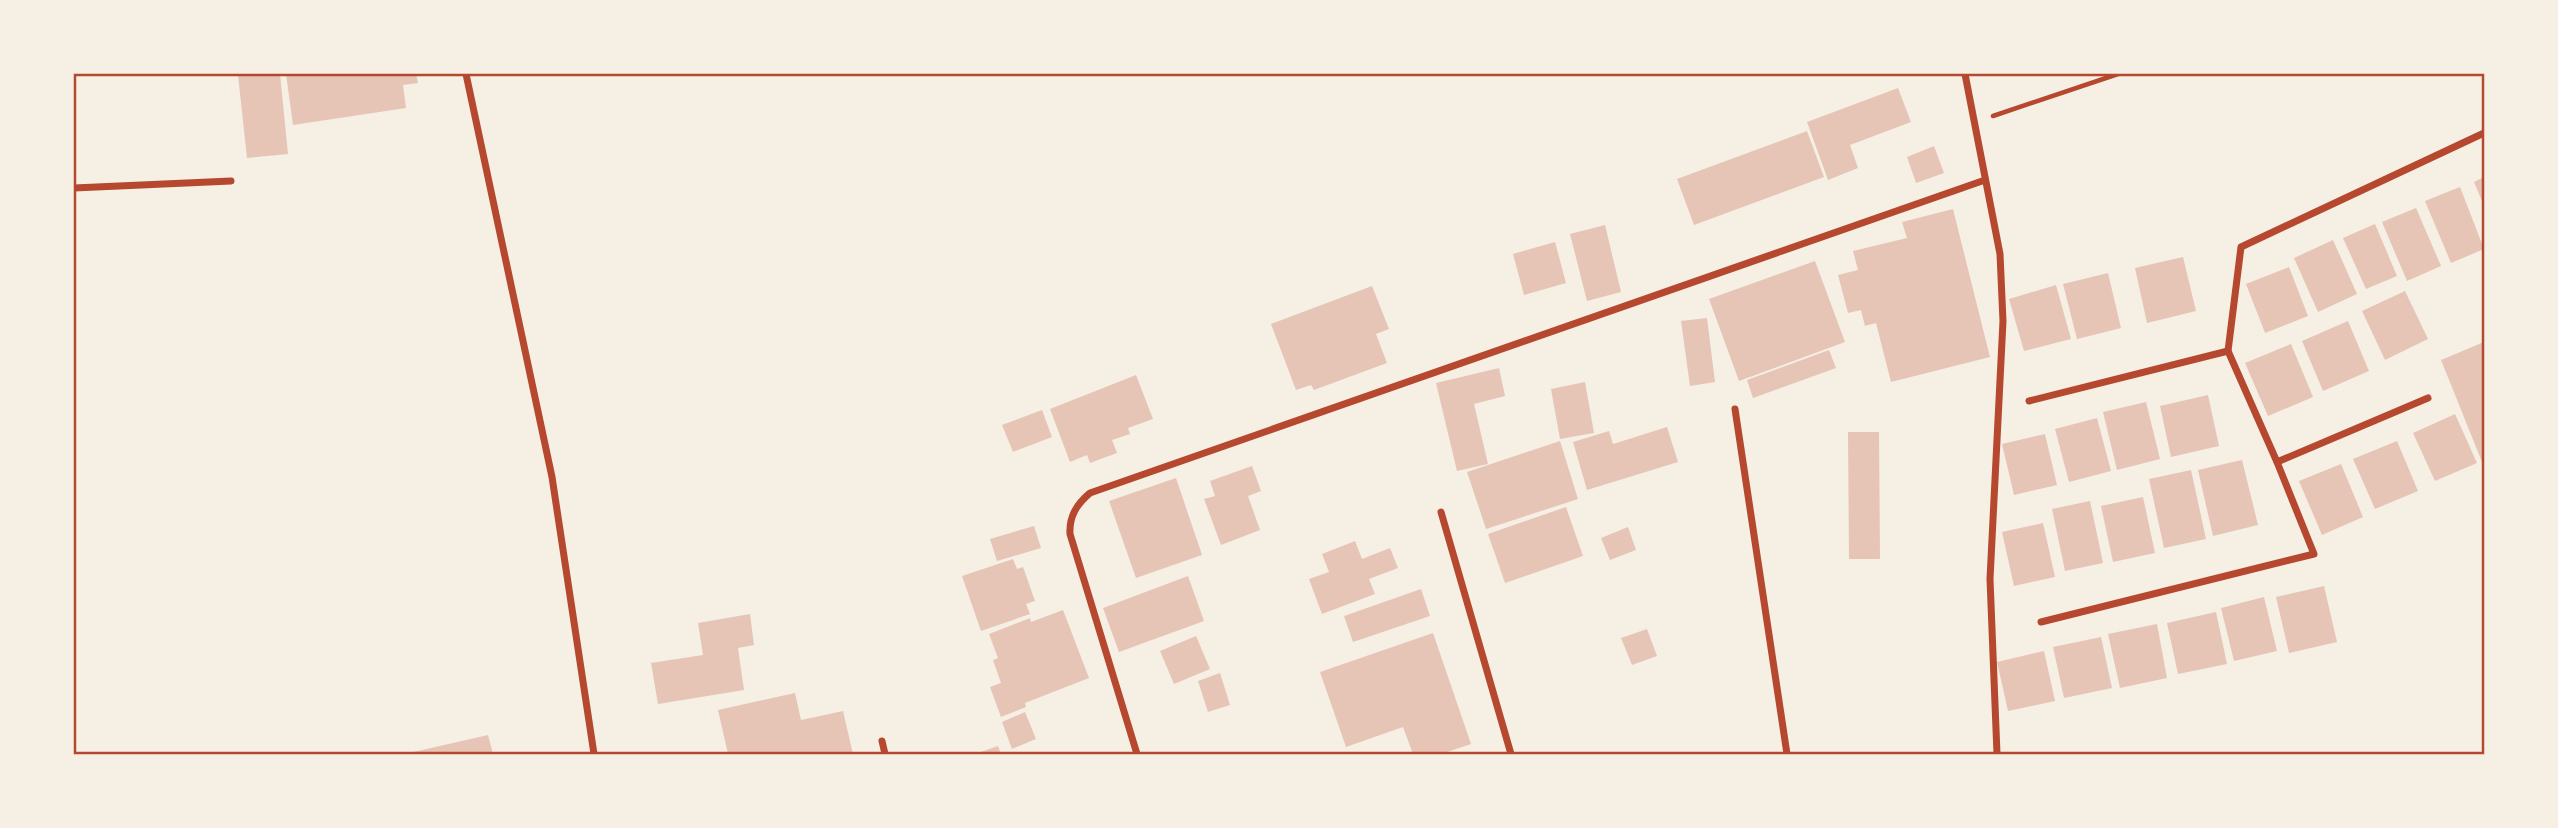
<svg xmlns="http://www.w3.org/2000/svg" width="2558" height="828" viewBox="0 0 2558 828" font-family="'IBM Plex Sans',sans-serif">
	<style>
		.building { fill: #e6c5b7 }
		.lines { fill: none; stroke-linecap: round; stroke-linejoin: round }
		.path { stroke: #b5482f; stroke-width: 4.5 }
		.minor { stroke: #b5482f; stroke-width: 7 }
		.neatline { fill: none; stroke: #b5482f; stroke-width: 2.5 }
	</style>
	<rect width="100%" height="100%" fill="#f6efe4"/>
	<g class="building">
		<polygon points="253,74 280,74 288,154 247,158 238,75"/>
		<polygon points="286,74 416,74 418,83 403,85 406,108 293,125"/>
		<polygon points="1898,88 1911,122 1850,145 1858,168 1828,180 1807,122"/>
		<polygon points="1807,131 1824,177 1694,225 1677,179"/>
		<polygon points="1934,146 1944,173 1916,183 1907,157"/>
		<polygon points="2484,177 2484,206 2474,182"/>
		<polygon points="2460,187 2484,249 2451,263 2425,201"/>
		<polygon points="2416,208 2441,266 2407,281 2382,222"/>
		<polygon points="1953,209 1990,357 1891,382 1876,323 1865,326 1861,310 1848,313 1838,275 1858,270 1853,251 1907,238 1902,222"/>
		<polygon points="2375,224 2397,276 2366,289 2343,238"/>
		<polygon points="1605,225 1621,292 1587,301 1570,234"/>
		<polygon points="2333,240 2357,294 2318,312 2294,258"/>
		<polygon points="1555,242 1566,283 1524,295 1513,254"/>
		<polygon points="2183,257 2196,311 2147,323 2135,268"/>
		<polygon points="1815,261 1845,342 1739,381 1709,299"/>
		<polygon points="2289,267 2308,316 2265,333 2246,284"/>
		<polygon points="2108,273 2121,328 2077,339 2063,284"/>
		<polygon points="2056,285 2071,339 2024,351 2009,299"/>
		<polygon points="1372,286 1389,329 1376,334 1387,363 1314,390 1311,385 1296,390 1271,324"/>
		<polygon points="2405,291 2428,339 2385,360 2362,311"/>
		<polygon points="1707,318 1715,382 1690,386 1681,321"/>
		<polygon points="2348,321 2369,371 2323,391 2302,341"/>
		<polygon points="2484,342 2484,467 2441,360"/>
		<polygon points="2291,344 2313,397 2268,416 2245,363"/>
		<polygon points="1829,350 1836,368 1753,398 1747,380"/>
		<polygon points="1499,368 1505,396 1474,404 1488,464 1457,471 1436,383"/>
		<polygon points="1136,375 1153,419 1128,428 1130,434 1112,440 1117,453 1090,463 1087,455 1070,462 1050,409"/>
		<polygon points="1585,382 1594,433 1560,439 1551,389"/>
		<polygon points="2208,395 2219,446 2171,457 2160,406"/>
		<polygon points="2146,402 2160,459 2117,470 2103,412"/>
		<polygon points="1042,410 1052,437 1013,452 1002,425"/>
		<polygon points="2455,414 2477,463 2435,481 2413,433"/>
		<polygon points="2097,418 2111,471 2069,482 2055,429"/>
		<polygon points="1667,427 1678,462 1587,490 1573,442 1609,431 1613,444"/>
		<polygon points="1848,432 1879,432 1880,559 1849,559"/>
		<polygon points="2045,434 2057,485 2014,495 2002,444"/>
		<polygon points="1560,441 1578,499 1486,529 1467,472"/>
		<polygon points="2397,441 2418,491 2375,509 2353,459"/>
		<polygon points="2242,460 2258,525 2213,536 2198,470"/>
		<polygon points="2341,464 2363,517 2322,535 2299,481"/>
		<polygon points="1252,466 1261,491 1248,496 1260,530 1221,545 1204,499 1215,496 1210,481"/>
		<polygon points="2191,470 2206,539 2164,548 2149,479"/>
		<polygon points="1176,478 1202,555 1136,578 1109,501"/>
		<polygon points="2143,497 2155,553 2113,562 2101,506"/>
		<polygon points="2090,501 2103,563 2065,571 2052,509"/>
		<polygon points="1566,507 1583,556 1505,583 1488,534"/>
		<polygon points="2043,523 2055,577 2014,586 2002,532"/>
		<polygon points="1034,526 1041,548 997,561 990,539"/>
		<polygon points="1628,527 1636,550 1610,560 1601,538"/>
		<polygon points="1355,541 1362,559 1390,548 1398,568 1369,579 1375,594 1322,614 1309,579 1329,572 1322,554"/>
		<polygon points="1013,559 1017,569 1023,567 1035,601 1026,604 1030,614 981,631 962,576"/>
		<polygon points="1188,576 1204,621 1119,652 1103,608"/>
		<polygon points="2324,586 2337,642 2289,653 2276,597"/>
		<polygon points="1421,589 1430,616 1353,642 1344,616"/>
		<polygon points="2264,597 2277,651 2234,661 2221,608"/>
		<polygon points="1063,610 1089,678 1025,703 1026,707 1001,717 990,687 1001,683 993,660 998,658 989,634 1030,618 1031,622"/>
		<polygon points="2216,612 2227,664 2178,674 2167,623"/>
		<polygon points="750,614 754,645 738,648 744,690 658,704 651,663 703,655 698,623"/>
		<polygon points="2157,624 2167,678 2120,688 2108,634"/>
		<polygon points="1647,629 1657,656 1632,665 1621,638"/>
		<polygon points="1433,633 1471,744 1441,754 1413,754 1403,727 1346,747 1320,672"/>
		<polygon points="1196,636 1210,669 1174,684 1160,651"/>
		<polygon points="2101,637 2112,688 2064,698 2053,647"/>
		<polygon points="2044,651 2055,701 2008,711 1997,662"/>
		<polygon points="1220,673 1230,705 1208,712 1198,681"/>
		<polygon points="795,693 801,720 843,711 853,754 728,754 718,710"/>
		<polygon points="1025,712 1036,739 1012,749 1002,722"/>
		<polygon points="488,735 493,754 409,754 409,753"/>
		<polygon points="998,746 1001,754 975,754"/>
	</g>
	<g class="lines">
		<polyline class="path" points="1993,116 2118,74"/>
		<g class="minor">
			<polyline points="466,74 552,477 594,754"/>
			<polyline points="1965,74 2000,254 2003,321 1990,579 1997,754"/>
			<polyline points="74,188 231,181"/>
			<polyline points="2029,401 2228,351"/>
			<polyline points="1735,409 1787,754"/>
			<polyline points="2277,462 2428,398"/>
			<polyline points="1441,512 1511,754"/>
			<polyline points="2041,622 2314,554 2277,462 2228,351 2241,247 2484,133"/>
			<polyline points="882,741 885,754"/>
			<path d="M1137 754 1070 534C1069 516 1077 504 1090 493L1985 180"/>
		</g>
	</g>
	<rect width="2558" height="828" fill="none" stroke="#f6efe4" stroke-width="150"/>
	<rect x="75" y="75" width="2408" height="678" class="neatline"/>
</svg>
